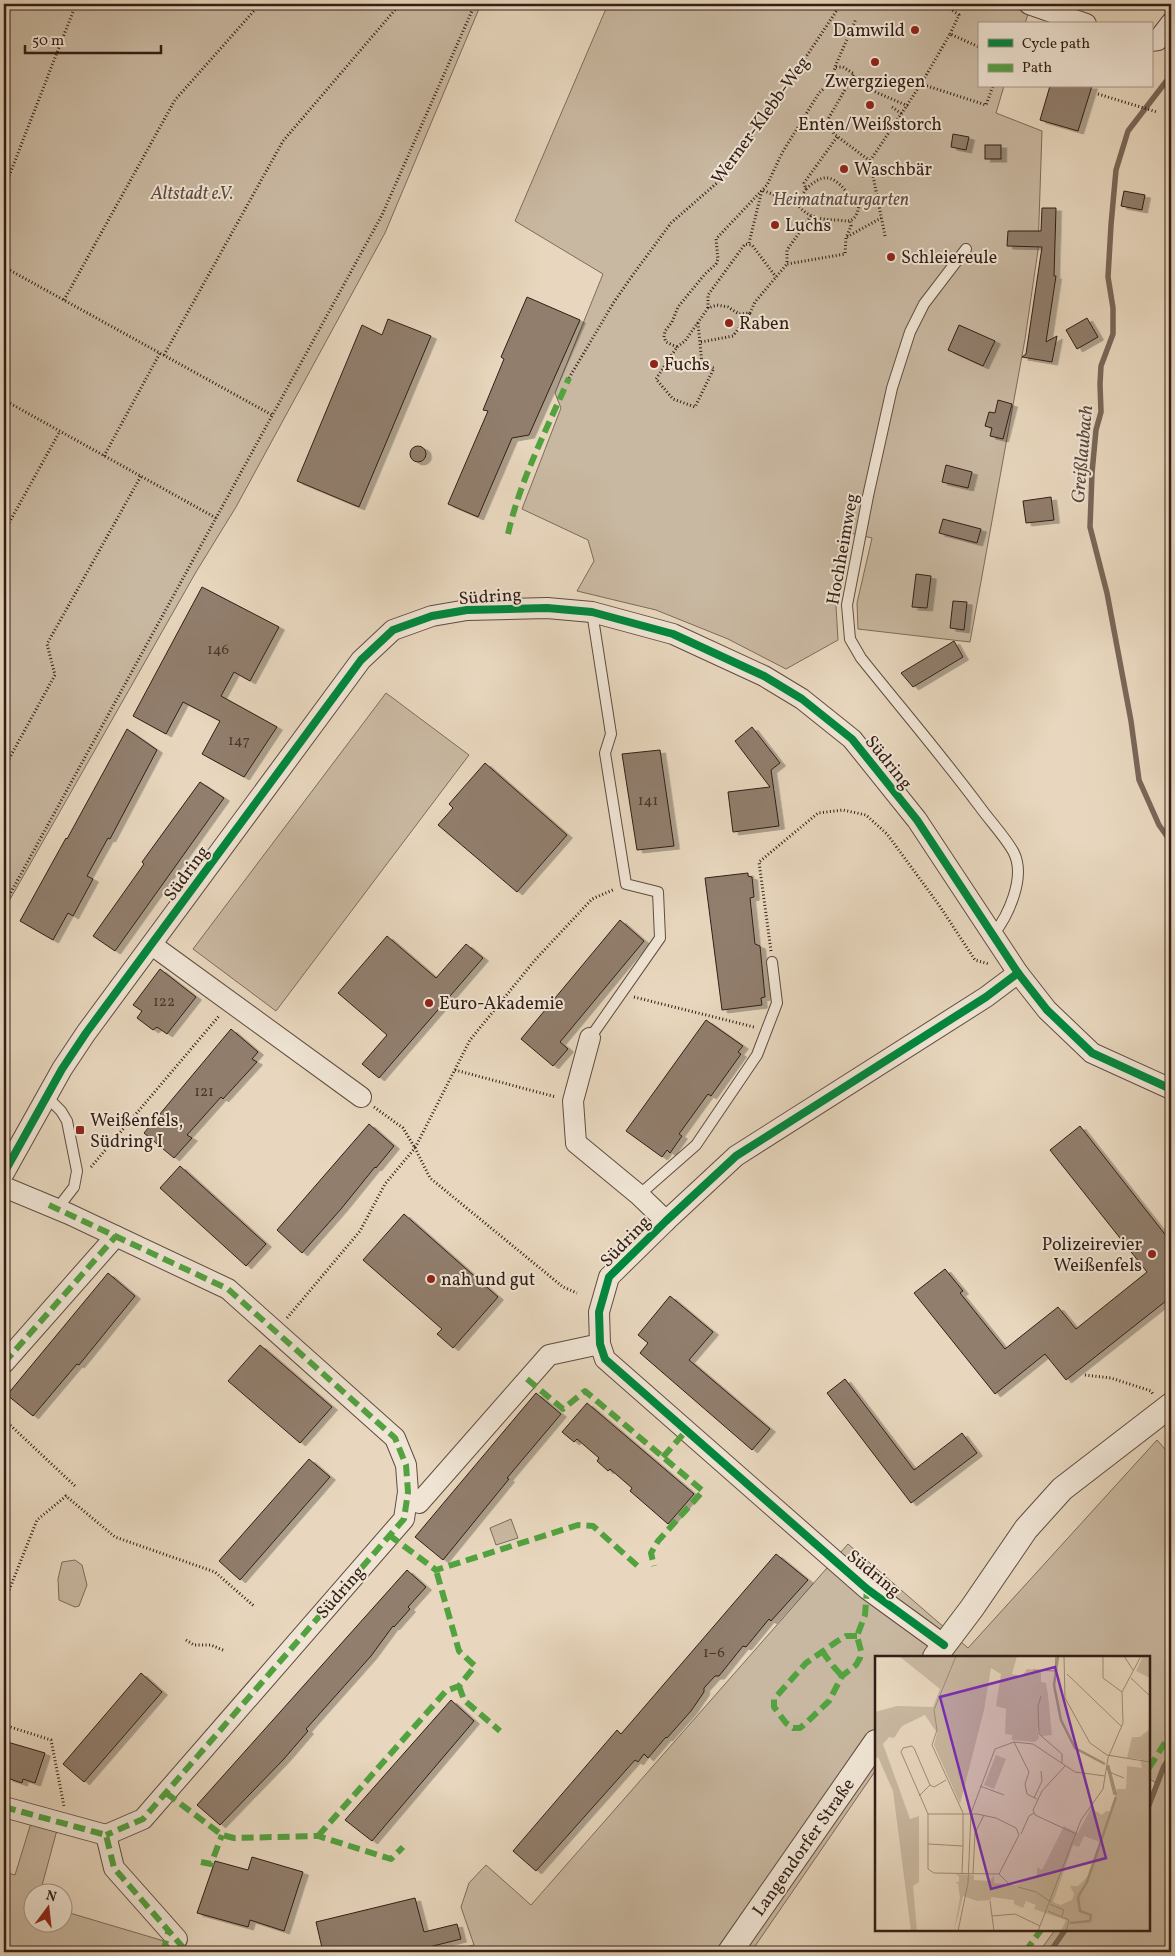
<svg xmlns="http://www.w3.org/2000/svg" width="1175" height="1956" viewBox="0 0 1175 1956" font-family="Vollkorn,serif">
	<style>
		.green { fill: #c9b8a1; stroke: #7e6b5c }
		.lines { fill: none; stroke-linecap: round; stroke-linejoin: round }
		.stream { stroke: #7a6759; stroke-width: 5.5 }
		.building { fill: #917e6d; stroke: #321e16; filter: url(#shadow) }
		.service-casing { stroke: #604c40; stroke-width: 12 }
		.minor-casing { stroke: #604c40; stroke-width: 22 }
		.tertiary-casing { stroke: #604c40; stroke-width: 26 }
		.path { stroke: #321e16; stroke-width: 3; stroke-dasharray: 1 2.5; stroke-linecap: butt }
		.service { stroke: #f0e5d5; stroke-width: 10 }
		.minor { stroke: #f0e5d5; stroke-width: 20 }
		.tertiary { stroke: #f0e5d5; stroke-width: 24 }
		.quiet { stroke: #52a240; stroke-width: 6; stroke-dasharray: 12 6; stroke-linecap: butt }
		.cycleway-casing { stroke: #f0e5d5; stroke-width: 11 }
		.cycleway { stroke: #00873e; stroke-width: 8 }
		.poi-dot { fill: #8f2418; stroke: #f0e5d5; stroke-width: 2 }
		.labels { text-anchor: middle; stroke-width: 4; stroke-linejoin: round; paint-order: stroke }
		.number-label { font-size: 15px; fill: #4a362c }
		.poi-label { font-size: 18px; fill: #321e16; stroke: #f0e5d5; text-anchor: start }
		.street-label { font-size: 18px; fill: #321e16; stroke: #f0e5d5 }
		.park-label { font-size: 18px; font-style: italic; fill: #5f4c40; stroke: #f0e5d5 }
		.water-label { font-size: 19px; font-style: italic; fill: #5c493d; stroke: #f0e5d5 }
		.inset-river { fill: none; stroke: #aa9885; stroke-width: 2.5 }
		.inset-road { fill: none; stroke: #9f8d7b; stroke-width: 1 }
		.view { fill: #7b2cbf; fill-opacity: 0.15; stroke: #7b2cbf; stroke-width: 2.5 }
		.inset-edge { fill: none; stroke: #321e16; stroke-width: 2.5 }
	</style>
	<defs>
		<filter id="shadow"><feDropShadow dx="5.5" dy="3" stdDeviation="0" flood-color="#0004"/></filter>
	</defs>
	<rect width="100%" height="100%" fill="#e8d7be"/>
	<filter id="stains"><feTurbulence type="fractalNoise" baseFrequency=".004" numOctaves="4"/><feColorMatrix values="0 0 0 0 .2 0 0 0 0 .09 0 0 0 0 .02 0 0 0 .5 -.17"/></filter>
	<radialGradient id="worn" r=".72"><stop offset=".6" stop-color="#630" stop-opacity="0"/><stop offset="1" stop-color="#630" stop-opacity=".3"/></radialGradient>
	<g class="green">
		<polygon points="4,4 481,4 385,233 236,507 196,572 4,910"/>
		<polygon points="608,4 1031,4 1025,24 979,24 979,86 1004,86 996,113 1042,131 1038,250 1025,339 970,642 858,629 857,603 872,538 846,532 835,588 838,640 786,669 728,639 656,610 577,591 594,561 588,540 522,509 561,408 555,393 603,274 515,221"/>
		<polygon points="386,693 469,755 276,1011 193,949"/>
		<polygon points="1157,1440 1171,1456 1171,1952 1039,1952 1055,1930 1149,1930 1149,1798 1158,1785 1149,1778 1149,1657 876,1657 876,1770 751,1952 446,1952 474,1945 461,1907 469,1883 486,1865 531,1905 848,1544 968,1648"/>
		<polygon points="511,1519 518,1538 496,1545 490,1528"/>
		<polygon points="75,1560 82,1565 87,1585 79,1606 75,1607 59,1600 58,1579 62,1562"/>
		<polygon points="31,1823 57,1830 40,1893 32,1894 32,1924 62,1924 63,1911 201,1952 4,1952 4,1872 15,1875"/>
	</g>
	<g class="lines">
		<g class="stream">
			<polyline points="1171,75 1128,131 1116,170 1111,225 1108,277 1113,308 1113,334 1101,366 1100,384 1101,412 1096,430 1092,473 1090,527 1107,593 1131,721 1139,780 1159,825 1171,842"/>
			<polyline points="1149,1805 1164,1766 1171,1756"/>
			<polyline points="1050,1952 1065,1930"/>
		</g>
	</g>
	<g class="building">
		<polygon points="1050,86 1092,86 1078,131 1040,120"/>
		<polygon points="953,134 969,137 966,150 951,147"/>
		<rect x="985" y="145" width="16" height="14"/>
		<polygon points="1124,191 1145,195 1142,210 1121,206"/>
		<polygon points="1042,208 1056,208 1054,276 1056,276 1046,342 1057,336 1052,362 1022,357 1026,354 1042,247 1007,246 1008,231 1041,231"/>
		<polygon points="527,297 580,320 529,435 512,438 478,517 448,504 488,411 483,410 504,359 501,357"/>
		<polygon points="1087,318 1098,337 1077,349 1066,330"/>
		<polygon points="388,319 431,336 359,507 297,481 362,325 382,335"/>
		<polygon points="959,325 995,341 983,366 948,350"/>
		<polygon points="998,400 1012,404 1003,439 990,436 992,428 985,426 989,412 995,413"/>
		<circle cx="418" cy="454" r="8"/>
		<polygon points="946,465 972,472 968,488 942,482"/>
		<polygon points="1051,497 1054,520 1026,523 1023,501"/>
		<polygon points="943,519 981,529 977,543 939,533"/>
		<polygon points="916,574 931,576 927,608 912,607"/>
		<polygon points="202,587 279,627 250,681 234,672 221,696 277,727 244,777 202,754 220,721 183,702 166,734 133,716"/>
		<polygon points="953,601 967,602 964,630 950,628"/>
		<polygon points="954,641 963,657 913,687 901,673"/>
		<polygon points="752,727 780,763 771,770 779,826 733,832 728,792 770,787 735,741"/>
		<polygon points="127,729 157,750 110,839 108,838 87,876 93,879 73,916 68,913 53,940 20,921 66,838 67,839"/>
		<polygon points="660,750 674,846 637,850 622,754"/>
		<polygon points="485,763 567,835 517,892 438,825 453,808 449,804"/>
		<polygon points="200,782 224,798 115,951 93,936 144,864 142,862"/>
		<polygon points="748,873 748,876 752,877 754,897 750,898 755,944 760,946 765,997 761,998 762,1005 722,1010 705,878"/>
		<polygon points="620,920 644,941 560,1042 568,1049 553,1066 521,1039"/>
		<polygon points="387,936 436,978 466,944 483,958 379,1078 362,1064 387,1035 338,993"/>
		<polygon points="160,969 196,997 167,1034 157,1027 153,1030 137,1018 142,1011 133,1005"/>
		<polygon points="706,1020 743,1046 738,1052 741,1054 711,1096 708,1094 679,1134 682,1136 670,1153 667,1150 662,1157 626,1131"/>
		<polygon points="231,1029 258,1052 252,1059 257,1062 223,1099 221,1097 187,1135 192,1138 174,1158 144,1133"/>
		<polygon points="369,1124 394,1146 376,1168 375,1167 341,1209 302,1253 277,1230"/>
		<polygon points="1080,1126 1171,1242 1171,1297 1066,1380 1045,1354 995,1394 914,1293 945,1269 963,1291 960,1293 1005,1349 1058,1307 1076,1329 1147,1272 1050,1150"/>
		<polygon points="180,1166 266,1244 246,1266 160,1188"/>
		<polygon points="404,1214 498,1297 453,1348 437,1334 442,1329 363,1260"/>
		<polygon points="108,1273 135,1296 79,1365 77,1364 33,1416 7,1395"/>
		<polygon points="670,1296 713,1332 689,1360 770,1429 752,1450 640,1353 648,1343 638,1335"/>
		<polygon points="260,1345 332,1407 300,1443 228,1381"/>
		<polygon points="845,1379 914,1470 962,1433 977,1453 911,1503 827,1393"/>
		<polygon points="536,1393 561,1414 507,1478 509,1479 443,1560 415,1537"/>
		<polygon points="587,1403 694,1494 668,1524 630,1491 632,1488 610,1469 608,1471 597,1461 599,1458 577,1439 574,1442 562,1432"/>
		<polygon points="309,1459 330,1477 240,1580 219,1561"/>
		<polygon points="776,1554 808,1580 771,1621 769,1619 746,1647 743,1646 719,1676 715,1676 704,1688 704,1692 691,1711 667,1738 666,1737 648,1758 644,1754 638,1762 635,1760 536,1871 513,1851 617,1730 621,1734"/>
		<polygon points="407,1570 426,1587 408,1607 410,1609 394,1627 393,1626 371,1656 306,1729 308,1731 283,1760 220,1825 197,1805"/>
		<polygon points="141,1673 162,1692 84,1782 63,1764"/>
		<polygon points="451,1700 474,1721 372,1841 345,1820"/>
		<polygon points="4,1741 45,1753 35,1783 23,1779 22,1783 7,1778 8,1775 4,1773"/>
		<polygon points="252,1857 303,1872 284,1931 250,1920 248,1927 197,1913 215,1861 248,1870"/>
		<polygon points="415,1898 424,1932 457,1924 461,1939 409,1952 323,1952 316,1922"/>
	</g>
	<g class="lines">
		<g class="service-casing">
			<g id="service">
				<path d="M966 249 924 304 910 332 892 388 868 496 847 605 850 639 861 658C901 708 942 756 980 807 990 821 1007 839 1014 853 1026 878 1008 916 993 935"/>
				<polyline points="590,1038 660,938 658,892 626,884 605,753 611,734 592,612"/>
				<polyline points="47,1097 61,1111 67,1121 77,1171 74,1187 57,1209"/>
				<polyline points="639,1195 696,1145 757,1055 777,1003 772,962"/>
			</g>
		</g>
		<g class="minor-casing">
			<g id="minor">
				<polyline points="1029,4 1086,24"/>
				<polyline points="1151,41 1158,40 1171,23"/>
				<polyline points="152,945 361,1097"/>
				<polyline points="590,1038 573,1101 576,1143 639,1195 666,1221"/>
				<polyline points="4,1173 62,1069 86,1033 361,660 393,630 432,616 467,610 547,608 592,612 673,634 764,676 802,699 852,739 917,820 1018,973 1047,1010 1092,1053 1171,1089"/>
				<polyline points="4,1187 69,1214 228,1289 395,1438 406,1465 408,1492 404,1519 143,1819 106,1835"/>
				<polyline points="4,1363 116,1236"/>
				<polyline points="419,1503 549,1355 600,1344"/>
				<polyline points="944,1645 867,1589 605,1359 600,1344 599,1312 609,1277 666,1221 736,1156 986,997 1018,973"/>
				<polyline points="4,1807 106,1835 114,1868 177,1939"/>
			</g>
		</g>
		<g class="tertiary-casing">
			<g id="tertiary">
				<polyline points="935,1657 972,1608 1026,1529 1062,1489 1171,1405"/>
				<polyline points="730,1952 876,1742"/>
			</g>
		</g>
		<g class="path">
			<polyline points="950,34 959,15 952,10 950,4"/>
			<polyline points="836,67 843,67 854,74 850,81"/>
			<polyline points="921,84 950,34 979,47"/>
			<polyline points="1098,94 1157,112"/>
			<polyline points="892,107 902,114"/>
			<path d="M837 137 804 183 806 189C822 174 831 174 845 190 848 193 850 197 854 198 861 201 870 198 877 197"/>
			<polyline points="870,161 834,134 827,121 850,81 908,106"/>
			<polyline points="4,189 74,9 78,4"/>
			<path d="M806 189 797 204C807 218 823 220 839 220 845 221 850 222 854 218 858 214 859 206 860 200"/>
			<polyline points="811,216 787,250 787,264 845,254 846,238 851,226 850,221"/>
			<polyline points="885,236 870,161 921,84 986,105 993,86"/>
			<polyline points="847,237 881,218"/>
			<polyline points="749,243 762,190 797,204"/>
			<polyline points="4,267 272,415"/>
			<polyline points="64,300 175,100 260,4"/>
			<polyline points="708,308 708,295 745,244 752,245 776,277"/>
			<polyline points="698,323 702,364 714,368 695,407 673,399 656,379 677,347 685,341 708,308 717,305 728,307 739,314 750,313 755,302 787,264"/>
			<polyline points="701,342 733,336 750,313"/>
			<polyline points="677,347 666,342 664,337 665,331 672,322 678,307 705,274 716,264 718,259 716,239 767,185 782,153 819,93 830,83 837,62 856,19"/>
			<polyline points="164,355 283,141 400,4"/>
			<polyline points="569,378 614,302 632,276 671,223 718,182 773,107 841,4"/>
			<polyline points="4,400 216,518"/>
			<polyline points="104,456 160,353"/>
			<polyline points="4,532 60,431"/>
			<polyline points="4,768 55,675 47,644 141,476"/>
			<polyline points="4,905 382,215 475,4"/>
			<polyline points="771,951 759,862 818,813 843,810 866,815 887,834 939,905 975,960 989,964"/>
			<polyline points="634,997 754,1027"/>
			<polyline points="455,1070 556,1097"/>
			<polyline points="374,1107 403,1128 415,1148 470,1040 535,960 592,899 615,889"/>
			<polyline points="91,1167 219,1016"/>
			<polyline points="287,1318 360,1231 385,1184 415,1148 430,1178 563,1287 577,1293"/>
			<polyline points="1085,1375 1111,1378 1151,1391 1153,1394"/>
			<polyline points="4,1423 9,1424 75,1486"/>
			<polyline points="4,1603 37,1520 66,1496 115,1537 215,1572 255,1607"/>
			<polyline points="186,1640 194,1645 211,1645 225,1651"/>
			<polyline points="4,1725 51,1740 64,1806"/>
		</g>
		<use href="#service" class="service"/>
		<use href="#minor" class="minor"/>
		<use href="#tertiary" class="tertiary"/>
		<g class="quiet">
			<path d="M508 534C520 480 547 429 569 378"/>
			<polyline points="49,1205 228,1289 395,1438 406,1465 408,1492 404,1519 143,1819 106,1835"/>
			<polyline points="4,1363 116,1236"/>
			<polyline points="527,1379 563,1409 585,1391 703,1491 658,1541 651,1553 654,1566"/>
			<polyline points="663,1457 686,1431"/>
			<polyline points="389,1535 436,1570 578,1525 593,1526 641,1569"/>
			<polyline points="857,1636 846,1636 836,1642 806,1663 774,1699 774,1707 786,1723 793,1728 800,1728 806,1723 829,1701 842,1676 856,1665 860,1658 861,1651 857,1636 865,1615 867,1589"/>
			<polyline points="822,1651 833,1666 842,1676"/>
			<polyline points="459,1686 464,1700 500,1731"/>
			<polyline points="1149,1768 1171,1733"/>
			<polyline points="166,1793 222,1835 234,1838 318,1836 391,1859 403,1847"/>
			<polyline points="4,1807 106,1835 114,1868 187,1952"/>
			<polyline points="318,1836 446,1691 459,1686 475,1666 459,1651 436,1570"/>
			<polyline points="201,1862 211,1864 222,1835"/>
			<polyline points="163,1952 169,1929"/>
			<polyline points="1025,1952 1041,1930"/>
		</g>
		<g class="cycleway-casing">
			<g id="cycleway">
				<polyline points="4,1173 62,1069 86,1033 361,660 393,630 432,616 467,610 547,608 592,612 673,634 764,676 802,699 852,739 917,820 1018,973 1047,1010 1092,1053 1171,1089"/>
				<polyline points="944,1645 867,1589 605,1359 600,1344 599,1312 609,1277 666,1221 736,1156 986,997 1018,973"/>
			</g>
		</g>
		<use href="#cycleway" class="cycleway"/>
	</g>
	<g class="poi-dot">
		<circle cx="915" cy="30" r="5"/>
		<circle cx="875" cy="62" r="5"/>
		<circle cx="870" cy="105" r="5"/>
		<circle cx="844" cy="169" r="5"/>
		<circle cx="775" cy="225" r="5"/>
		<circle cx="891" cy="257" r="5"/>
		<circle cx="729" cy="323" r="5"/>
		<circle cx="654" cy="364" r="5"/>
		<circle cx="429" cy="1003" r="5"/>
		<rect x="75" y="1125" width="10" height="10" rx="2.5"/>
		<circle cx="1152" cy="1254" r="5"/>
		<circle cx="431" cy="1279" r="5"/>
	</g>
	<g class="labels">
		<g class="number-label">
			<text x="218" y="654">146</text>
			<text x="239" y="745">147</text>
			<text x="648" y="805">141</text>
			<text x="164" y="1006">122</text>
			<text x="204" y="1096">121</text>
			<text x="714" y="1657">1–6</text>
		</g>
		<g class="poi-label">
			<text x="905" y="36" text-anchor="end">Damwild</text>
			<text x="875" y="87" text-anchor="middle">Zwergziegen</text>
			<text x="870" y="130" text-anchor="middle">Enten/Weißstorch</text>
			<text x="854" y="175">Waschbär</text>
			<text x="785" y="231">Luchs</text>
			<text x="901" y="263">Schleiereule</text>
			<text x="739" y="329">Raben</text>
			<text x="664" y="370">Fuchs</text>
			<text x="439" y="1009">Euro-Akademie</text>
			<text x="90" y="1126">Weißenfels,<tspan x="90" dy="21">Südring I</tspan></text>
			<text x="1142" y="1250" text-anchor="end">Polizeirevier<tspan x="1142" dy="21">Weißenfels</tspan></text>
			<text x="441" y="1285">nah und gut</text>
		</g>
		<g class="street-label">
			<text transform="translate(760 120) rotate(-54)" y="6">Werner-Klebb-Weg</text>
			<text transform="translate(842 549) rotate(-80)" y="6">Hochheimweg</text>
			<text transform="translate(490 596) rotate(-4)" y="6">Südring</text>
			<text transform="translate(889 762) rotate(51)" y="6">Südring</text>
			<text transform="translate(186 873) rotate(-54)" y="6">Südring</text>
			<text transform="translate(625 1241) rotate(-46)" y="6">Südring</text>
			<text transform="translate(874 1573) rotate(39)" y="6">Südring</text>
			<text transform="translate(340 1592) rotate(-49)" y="6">Südring</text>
			<text transform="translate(803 1847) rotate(-55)" y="6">Langendorfer Straße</text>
		</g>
		<g class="park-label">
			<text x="192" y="199">Altstadt e.V.</text>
			<text x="841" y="205">Heimatnaturgarten</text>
		</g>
		<g class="water-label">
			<text transform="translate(1081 454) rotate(-85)" y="7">Greißlaubach</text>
		</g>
	</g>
	<g transform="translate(875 1656)">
		<rect width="275" height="275" fill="#e8d7be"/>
		<path d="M24 0H142L137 18 147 20 152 13 166 14V26L171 27 173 39 177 79 166 80 162 71 164 82 160 86 137 84V79L130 78 131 53 121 50 126 18 116 12 109 54 85 148 59 89 62 77 50 59 27 70 19 82 14 81 8 88 35 163 44 160V226L38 230 42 275H36L18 135 3 101 0 103V56L22 50 58 51 65 33ZM268 0H275V22L261 15ZM275 73V275H186L191 264 159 253 161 249 151 245 148 252 139 248V244L116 241V244L102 245 88 240 79 275 85 242 83 228 80 226H84V221L81 218 99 219V224L115 225 119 219V227L140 229 162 220V211L167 214 189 170 203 177 216 152 227 159 231 155 236 156 242 133H251L252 110 267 112 265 103 252 102 257 81H265ZM209 180 225 186 212 221 203 230H195L199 238 197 244 186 249 178 246 198 189 204 191ZM121 99 131 103 119 133 109 129Z" fill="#c9b8a1" fill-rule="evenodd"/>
		<path class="inset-river" d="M183 0 179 29 186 64 200 92 230 108M233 109 241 139M195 267 215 265 216 259 205 255 203 241 212 226 241 141"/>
		<path class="inset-road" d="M189 0 190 42 215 87 232 99 275 106M228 0V22L247 36M249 0 258 14M158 14 180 15 181 0M192 18 247 71M256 22 275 40M166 40 163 50 164 78 187 98V107M139 86 154 116 150 128 152 138 162 143M190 110 167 135 158 154 160 159 201 178M232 111 239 139M234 116 249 122M55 129 39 92 37 90 28 92 26 96 53 158V213L59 217 124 218 133 227M55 129 59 131 71 124M105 130 129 139M44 140 55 129M159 142 167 125 166 115M53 158H102L121 162 141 172 144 179 124 218M146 178 154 160 159 157M53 188 88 190V157L57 89 62 74 59 54 81 0M87 218 88 190M98 218 100 177 109 159M143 231 161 236 176 246M115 245 119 275M175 248 189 254 187 260M173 255 194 264 191 275M117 260 140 258 165 270M83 275 93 227 96 157 120 93 139 86 158 88 200 116 230 120M163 275 206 164 228 133 233 102 248 67 247 36 266 0"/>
		<path class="view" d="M180 11 231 202 116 233 65 41Z"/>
		<rect width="275" height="275" class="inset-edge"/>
	</g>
	<rect width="1175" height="1956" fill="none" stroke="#e8d7be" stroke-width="20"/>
	<rect x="5" y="5" width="1165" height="1946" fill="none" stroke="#321e16" stroke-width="2.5"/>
	<rect x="10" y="10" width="1155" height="1936" fill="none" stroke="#321e16"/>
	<rect x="978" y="22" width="175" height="65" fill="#f0e5d5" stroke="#a49589"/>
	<rect x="988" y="39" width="25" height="8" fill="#00873e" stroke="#a49589"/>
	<text x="1022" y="48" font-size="15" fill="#321e16">Cycle path</text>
	<rect x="988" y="64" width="25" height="8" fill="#52a240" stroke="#a49589"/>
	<text x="1022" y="72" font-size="15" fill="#321e16">Path</text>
	<g transform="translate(48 1908) rotate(15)"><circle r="24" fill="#f0e5d5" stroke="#a49589"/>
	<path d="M0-4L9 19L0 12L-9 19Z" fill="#8f2418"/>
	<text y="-8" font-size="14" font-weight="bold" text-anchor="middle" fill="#321e16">N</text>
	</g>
	<path d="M25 45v8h136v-8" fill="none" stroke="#321e16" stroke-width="2.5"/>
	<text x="32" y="45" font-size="15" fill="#321e16" stroke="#f0e5d5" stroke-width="4" paint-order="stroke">50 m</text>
	<rect width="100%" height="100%" filter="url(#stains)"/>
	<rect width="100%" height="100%" fill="url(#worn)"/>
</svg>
